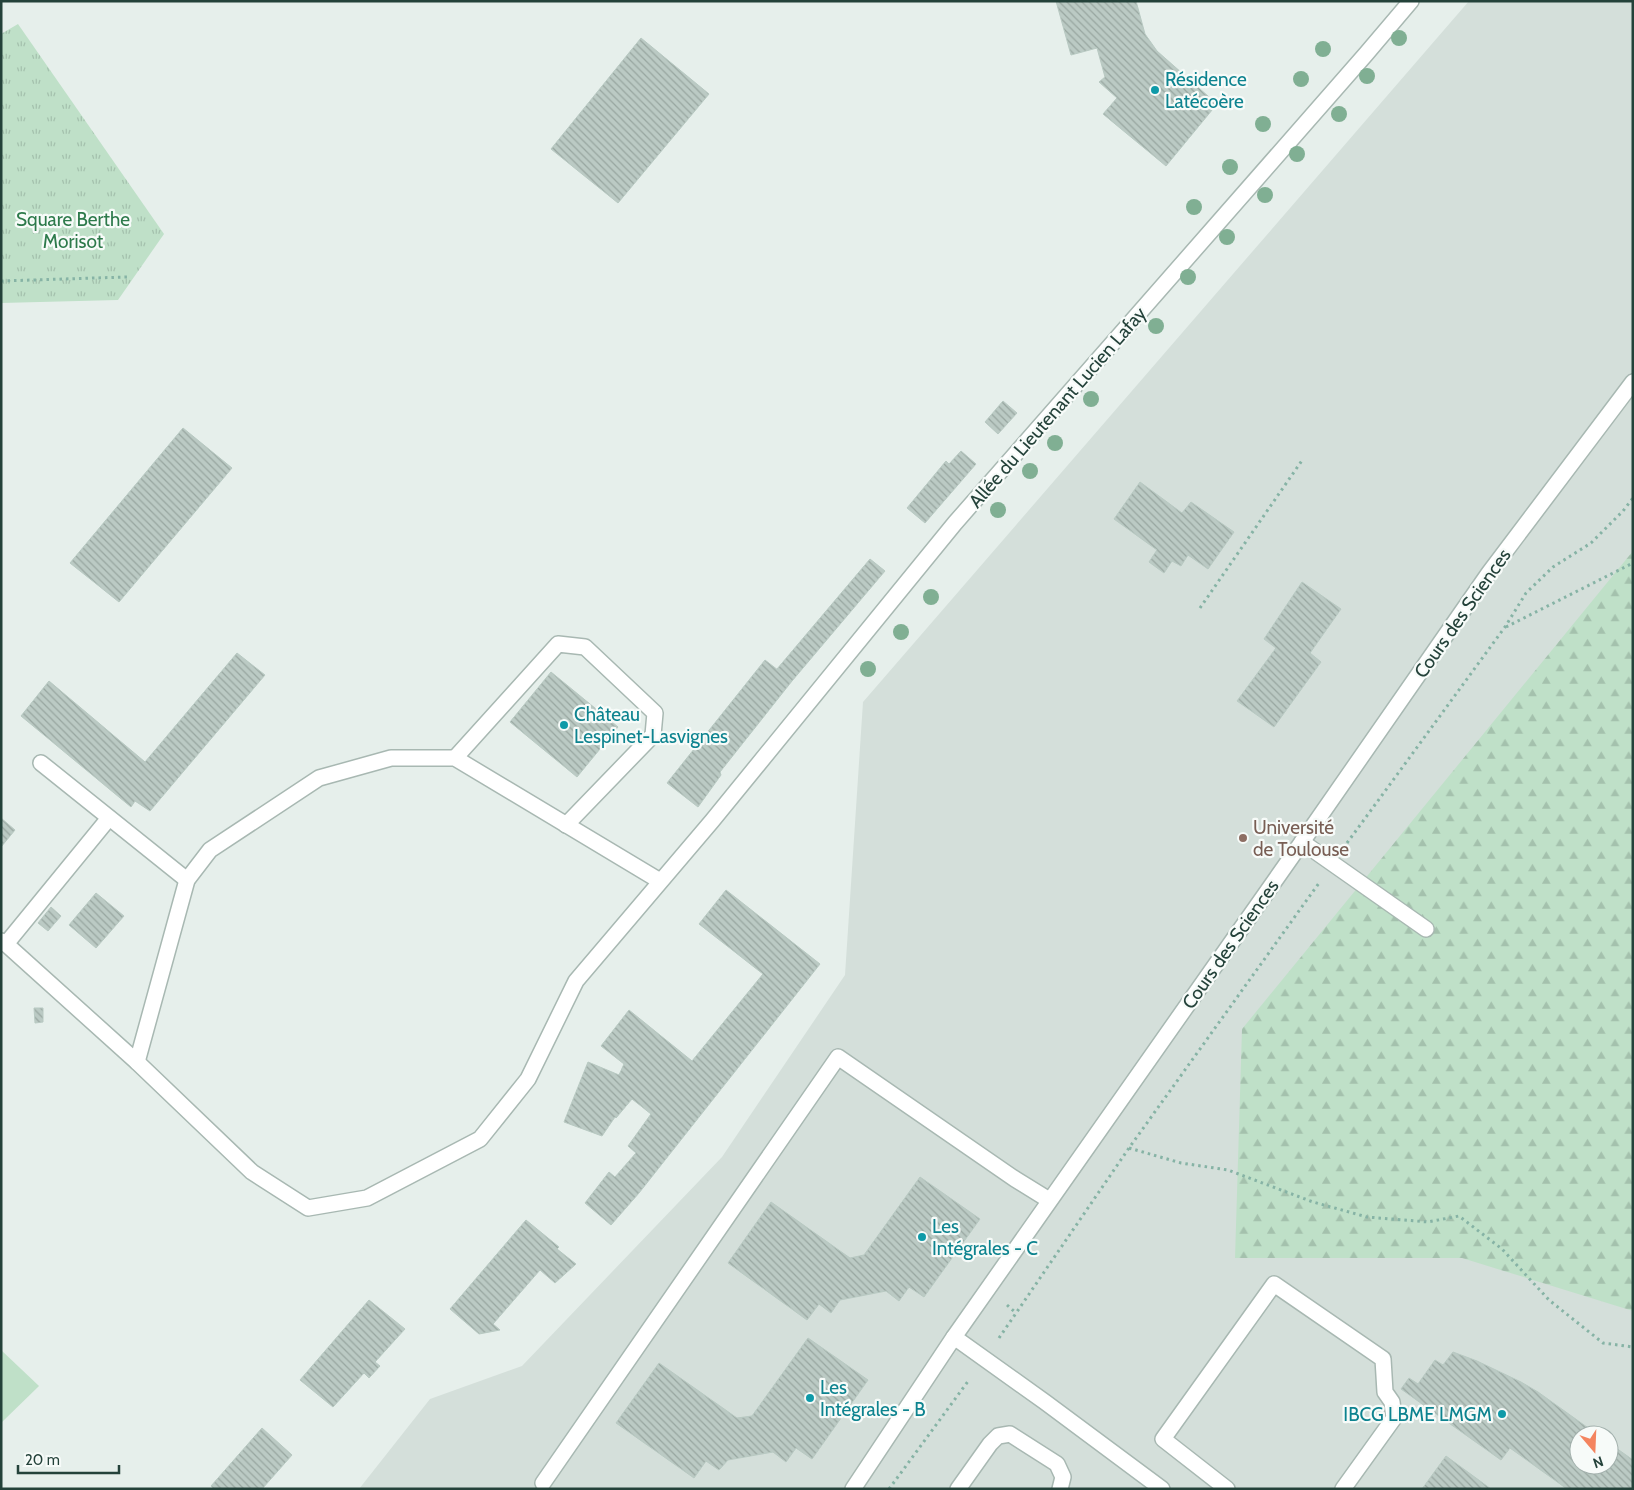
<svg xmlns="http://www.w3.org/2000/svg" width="1634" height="1490" viewBox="0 0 1634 1490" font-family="Cabin,sans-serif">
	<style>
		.built { fill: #d4dfda; fill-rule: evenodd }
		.grass { fill: #bfe0c8 }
		.forest { fill: url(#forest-firs) }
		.park { fill: url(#park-tufts) }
		.building { fill: url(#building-back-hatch); stroke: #b8c9c2 }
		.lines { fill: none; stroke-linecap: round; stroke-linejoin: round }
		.minor-casing { stroke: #a8b8b2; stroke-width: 18 }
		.path { stroke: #86b3a5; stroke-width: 3; stroke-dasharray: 2.5 4; stroke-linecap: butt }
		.minor { stroke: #fff; stroke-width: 15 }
		.tree { fill: #80af93 }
		.culture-dot { fill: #0f9aa8; stroke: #f7fbf9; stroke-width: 2 }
		.education-dot { fill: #8d6e63; stroke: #f7fbf9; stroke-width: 2 }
		.labels { text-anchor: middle; stroke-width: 4.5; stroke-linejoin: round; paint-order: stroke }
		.culture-label { font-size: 19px; fill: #0d838f; stroke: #f7fbf9; text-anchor: start }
		.park-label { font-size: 19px; fill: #2d7a4b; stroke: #f7fbf9 }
		.street-label { font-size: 19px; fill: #24423a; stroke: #f7fbf9 }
		.education-label { font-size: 19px; fill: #785e54; stroke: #f7fbf9; text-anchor: start }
	</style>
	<defs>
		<pattern id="forest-firs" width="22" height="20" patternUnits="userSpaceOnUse" patternTransform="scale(1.25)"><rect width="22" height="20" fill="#bfe0c8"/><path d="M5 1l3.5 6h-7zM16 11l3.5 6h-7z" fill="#a4c1ad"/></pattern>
		<pattern id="park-tufts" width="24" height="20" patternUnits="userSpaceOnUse" patternTransform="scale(1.25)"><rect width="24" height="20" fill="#bfe0c8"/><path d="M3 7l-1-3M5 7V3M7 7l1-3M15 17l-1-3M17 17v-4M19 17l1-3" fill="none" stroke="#a4c1ad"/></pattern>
		<pattern id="building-back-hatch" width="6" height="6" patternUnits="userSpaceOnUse" patternTransform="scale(1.25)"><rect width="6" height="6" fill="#bbcac4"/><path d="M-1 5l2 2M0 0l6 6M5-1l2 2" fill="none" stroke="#98a6a0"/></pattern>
	</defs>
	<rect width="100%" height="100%" fill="#e6efeb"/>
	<path class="built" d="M1469 1H1633V1489H359L430 1399 522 1366 722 1157 845 975 863 702ZM1579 1435H1609V1465H1579Z"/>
	<polygon class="grass" points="1,1350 39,1386 1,1423"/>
	<polygon class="forest" points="1633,551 1633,1311 1462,1258 1235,1258 1242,1029"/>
	<polygon class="park" points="18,24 164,234 118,300 1,303 1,34"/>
	<g class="building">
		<polygon points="1056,1 1136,1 1145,34 1157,51 1217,104 1166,166 1103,114 1117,98 1099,82 1105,77 1097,48 1071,55"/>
		<polygon points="641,38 709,94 618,203 551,149"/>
		<polygon points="1003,401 1017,413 998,434 985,422"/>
		<polygon points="183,428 232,468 119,602 70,563"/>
		<polygon points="961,451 976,464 925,523 907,508 946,461 949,464"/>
		<polygon points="1140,482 1182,513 1191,502 1234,532 1208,569 1188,555 1181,566 1172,561 1164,573 1149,562 1157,550 1114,519"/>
		<polygon points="870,559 885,571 792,681 777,669"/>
		<polygon points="1302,582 1341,609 1310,653 1321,662 1274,727 1237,701 1276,648 1264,639"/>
		<polygon points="237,653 265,675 150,811 135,801 131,807 21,716 49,681 145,762"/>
		<polygon points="765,660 792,681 720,772 721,775 698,807 667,783"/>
		<polygon points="551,672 618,727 577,777 510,722"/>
		<polygon points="1,818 15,830 1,847"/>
		<polygon points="726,890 820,964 639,1193 611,1225 585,1203 609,1172 615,1177 636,1153 628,1146 651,1114 632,1099 616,1118 615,1117 602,1136 564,1122 588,1062 619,1075 624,1064 601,1046 629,1010 692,1061 763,974 699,924"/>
		<polygon points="96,893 124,916 96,948 69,925"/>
		<polygon points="51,907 61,916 48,931 38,923"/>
		<polygon points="34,1008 43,1008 43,1022 35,1023"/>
		<polygon points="920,1177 980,1219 924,1297 909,1287 899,1301 886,1291 840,1300 831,1313 819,1304 807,1320 728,1263 771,1202 850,1258 864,1255"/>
		<polygon points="526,1220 559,1247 557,1249 576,1264 555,1283 540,1270 493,1324 500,1330 479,1334 450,1309"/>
		<polygon points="369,1300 405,1329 375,1362 380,1366 369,1378 364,1373 333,1407 300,1380"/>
		<polygon points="808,1338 868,1380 812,1459 796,1448 786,1462 773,1452 728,1460 719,1470 706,1461 694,1478 616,1423 659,1363 737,1418 752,1416"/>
		<polygon points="1453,1352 1477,1361 1521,1382 1538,1392 1598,1435 1579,1435 1579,1465 1609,1465 1609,1443 1633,1460 1633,1489 1567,1489 1510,1448 1501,1460 1401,1389 1409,1378 1418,1384 1435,1360 1443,1365"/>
		<polygon points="262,1428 292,1455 262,1489 214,1489 211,1486"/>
		<polygon points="1446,1456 1491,1489 1422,1489"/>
	</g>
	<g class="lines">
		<g class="minor-casing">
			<g id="minor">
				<polyline points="455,758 558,644 585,647 655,713 653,735 566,825"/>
				<polyline points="41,763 187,880"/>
				<polyline points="1302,842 1426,929"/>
				<polyline points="1,941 6,944 137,1062 252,1172 308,1208 367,1198 480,1139 528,1079 576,981 712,821 955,523 1366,54 1411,1"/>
				<polyline points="6,944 109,818"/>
				<polyline points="137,1062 187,880 210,850 319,778 391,758 455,758 660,881"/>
				<polyline points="954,1337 1045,1402 1162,1489"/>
				<polyline points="543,1483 838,1057 1015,1179 1049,1200"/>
				<polyline points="853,1489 954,1337 1302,842 1489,573 1633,382"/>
				<polyline points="958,1489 990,1444 998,1436 1010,1434 1057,1464 1063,1477 1060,1489"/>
				<polyline points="1227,1489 1163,1439 1274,1284 1383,1359 1385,1392 1392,1402 1394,1418 1343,1489"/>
			</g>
		</g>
		<g class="path">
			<polyline points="1,281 127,277"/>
			<polyline points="1200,608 1303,459"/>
			<polyline points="1506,627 1633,563"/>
			<polyline points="1347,843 1505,627 1526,593 1553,567 1591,543 1623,511 1633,498"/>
			<polyline points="1129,1148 1181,1163 1228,1170 1313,1202 1367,1217 1428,1222 1459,1216 1502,1249 1549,1300 1603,1343 1633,1347"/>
			<polyline points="1007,1305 1016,1313"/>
			<polyline points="999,1338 1129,1148 1319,883"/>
			<polyline points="889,1489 969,1380"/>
		</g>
		<use href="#minor" class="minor"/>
	</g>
	<g class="tree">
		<circle cx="1399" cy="38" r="8"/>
		<circle cx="1323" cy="49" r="8"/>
		<circle cx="1367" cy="76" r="8"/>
		<circle cx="1301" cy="79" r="8"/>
		<circle cx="1339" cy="114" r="8"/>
		<circle cx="1263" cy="124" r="8"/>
		<circle cx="1297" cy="154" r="8"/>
		<circle cx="1230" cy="167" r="8"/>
		<circle cx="1265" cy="195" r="8"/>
		<circle cx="1194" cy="207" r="8"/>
		<circle cx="1227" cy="237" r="8"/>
		<circle cx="1188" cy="277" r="8"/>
		<circle cx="1156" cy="326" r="8"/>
		<circle cx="1091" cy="399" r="8"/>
		<circle cx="1055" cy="443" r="8"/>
		<circle cx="1030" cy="471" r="8"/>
		<circle cx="998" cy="510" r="8"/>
		<circle cx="931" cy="597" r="8"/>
		<circle cx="901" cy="632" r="8"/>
		<circle cx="868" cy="669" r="8"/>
	</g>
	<g class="culture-dot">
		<circle cx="1155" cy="90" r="5"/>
		<circle cx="564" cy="725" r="5"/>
		<circle cx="922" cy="1237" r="5"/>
		<circle cx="810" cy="1398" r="5"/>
		<circle cx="1502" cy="1414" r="5"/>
	</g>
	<circle class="education-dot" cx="1243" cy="838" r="5"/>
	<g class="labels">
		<g class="culture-label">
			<text x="1165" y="86">Résidence<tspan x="1165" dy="22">Latécoère</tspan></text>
			<text x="574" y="721">Château<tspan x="574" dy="22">Lespinet-Lasvignes</tspan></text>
			<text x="932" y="1233">Les<tspan x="932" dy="22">Intégrales - C</tspan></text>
			<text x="820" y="1394">Les<tspan x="820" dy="22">Intégrales - B</tspan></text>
			<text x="1492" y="1421" text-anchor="end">IBCG LBME LMGM</text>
		</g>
		<g class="park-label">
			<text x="73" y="226">Square Berthe<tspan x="73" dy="22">Morisot</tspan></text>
		</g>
		<g class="street-label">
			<text transform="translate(1057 407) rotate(-49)" y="7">Allée du Lieutenant Lucien Lafay</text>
			<text transform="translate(1462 613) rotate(-55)" y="7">Cours des Sciences</text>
			<text transform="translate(1230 944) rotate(-55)" y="7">Cours des Sciences</text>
		</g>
		<g class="education-label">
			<text x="1253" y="834">Université<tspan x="1253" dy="22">de Toulouse</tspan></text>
		</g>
	</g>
	<rect width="1634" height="1490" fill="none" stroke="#24423a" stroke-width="5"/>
	<g transform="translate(1594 1450) rotate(161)"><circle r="24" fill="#f7fbf9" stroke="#a3b1ad"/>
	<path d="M0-4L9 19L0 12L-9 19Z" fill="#f4845f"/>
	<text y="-8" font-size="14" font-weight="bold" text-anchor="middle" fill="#24423a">N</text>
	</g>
	<path d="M18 1465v8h101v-8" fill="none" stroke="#24423a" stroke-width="2.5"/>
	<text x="25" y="1465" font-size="15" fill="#24423a" stroke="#f7fbf9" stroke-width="4" paint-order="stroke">20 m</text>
</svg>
